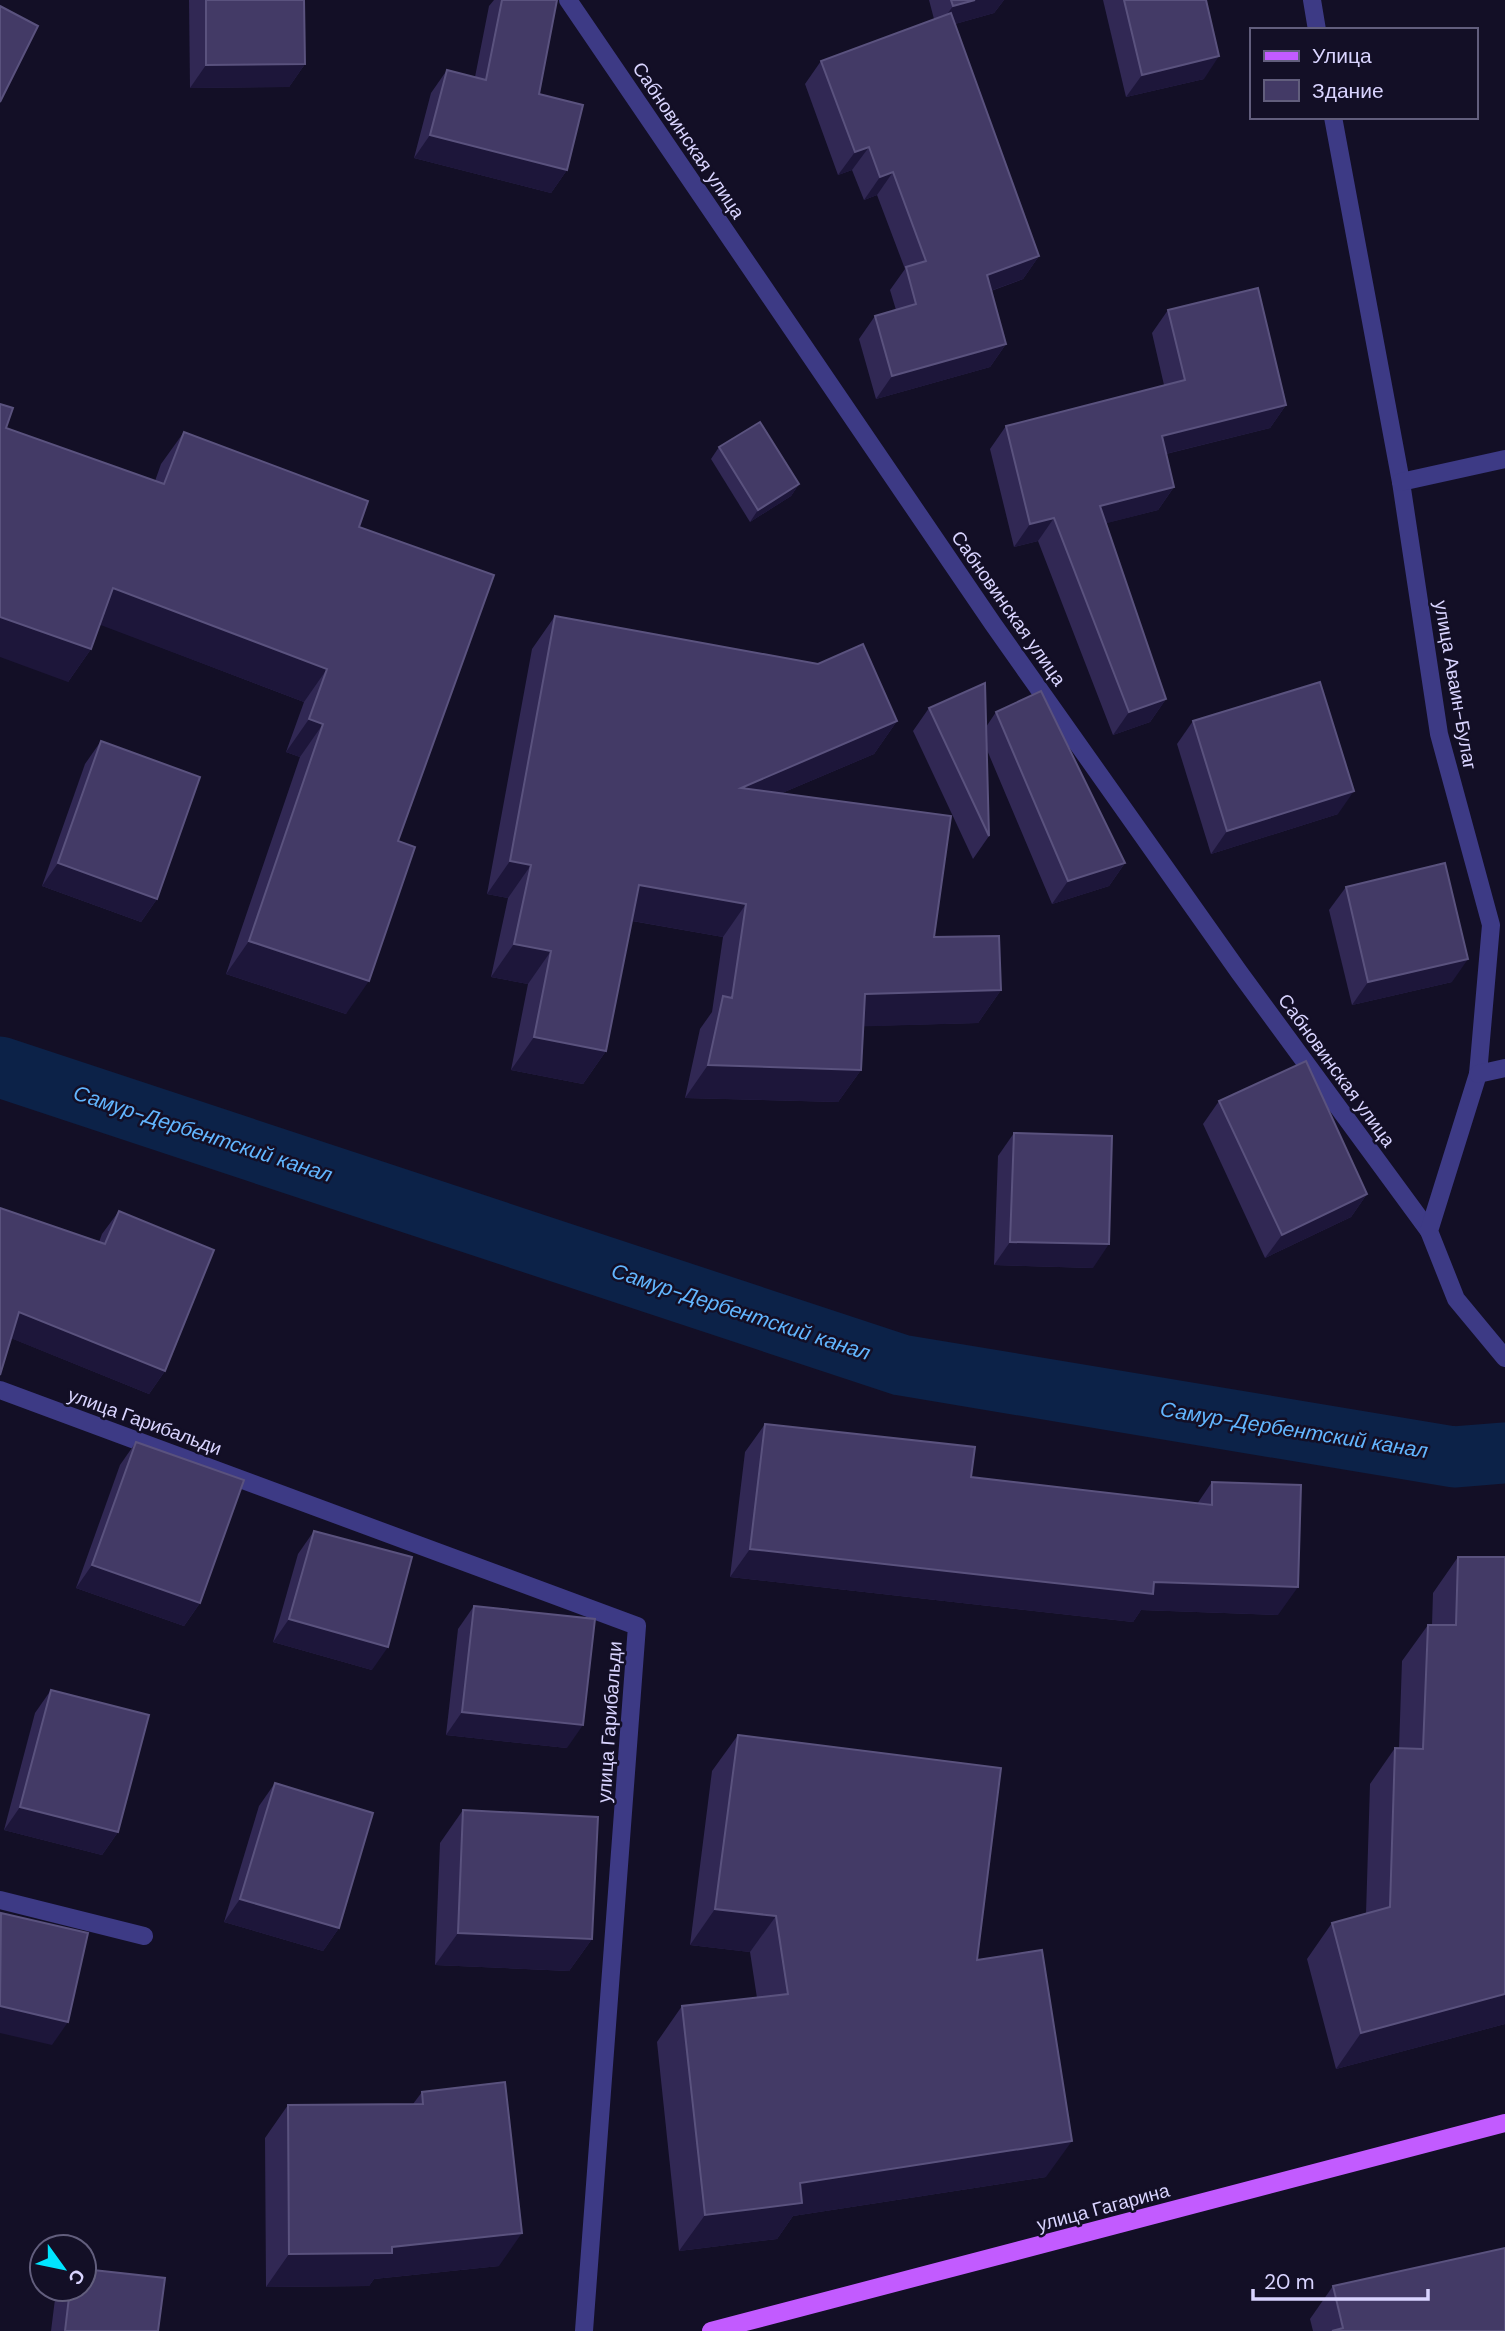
<svg xmlns="http://www.w3.org/2000/svg" width="1505" height="2331" viewBox="0 0 1505 2331" font-family="'DM Sans',sans-serif">
	<style>
		.lines { fill: none; stroke-linecap: round; stroke-linejoin: round }
		.canal { stroke: #0c2248; stroke-width: 61 }
		.minor { stroke: #3d3a85; stroke-width: 18 }
		.major { stroke: #c25bff; stroke-width: 18 }
		.wall { fill: #312854 }
		.shaded-wall { fill: #1d163a }
		.building { fill: #433a66; stroke: #5a527e; stroke-width: 2 }
		.labels { text-anchor: middle; stroke-width: 5; stroke-linejoin: round; paint-order: stroke }
		.street-label { font-size: 19px; fill: #d9d4ff; stroke: #130f26 }
		.water-label { font-size: 21px; font-style: italic; fill: #62b6ff; stroke: #130f26 }
	</style>
	<rect width="100%" height="100%" fill="#130f26"/>
	<g class="lines">
		<polyline class="canal" points="0,1067 901,1365 1454,1457 1505,1453"/>
		<g class="minor">
			<polyline points="568,0 993,624 1239,972 1429,1231"/>
			<polyline points="1312,0 1317,30"/>
			<polyline points="1333,117 1401,482 1439,734 1491,925 1478,1074 1429,1231 1456,1299 1505,1358"/>
			<polyline points="1401,482 1505,459"/>
			<polyline points="1478,1074 1505,1068"/>
			<polyline points="0,1390 637,1626 584,2331"/>
			<polyline points="0,1900 144,1936"/>
		</g>
		<polyline class="major" points="711,2331 1505,2123"/>
	</g>
	<g class="wall">
		<polygon points="189,0 304,0 305,64 289,87 190,88"/>
		<polygon points="494,0 557,0 539,94 567,170 551,193 414,158 431,93 447,70 475,77 489,6"/>
		<polygon points="929,0 1004,0 994,13 955,24 1039,256 1023,279 991,291 1006,344 990,367 876,399 859,339 875,316 896,310 890,290 905,269 877,195 864,200 852,170 838,175 805,84 821,61 934,19"/>
		<polygon points="1103,0 1206,0 1204,79 1126,97"/>
		<polygon points="1168,310 1286,405 1270,428 1166,454 1174,487 1158,510 1106,523 1166,699 1150,722 1113,735 1038,541 1014,547 990,449 1006,426 1164,385 1152,333"/>
		<polygon points="6,428 155,481 161,464 184,432 359,527 398,841 346,1014 226,974 300,757 286,752 304,702 100,624 91,649 68,682"/>
		<polygon points="719,447 799,484 791,496 750,522 711,459"/>
		<polygon points="555,616 897,721 874,754 782,793 934,937 1001,990 978,1023 864,1026 861,1070 838,1102 685,1098 700,1029 712,1012 723,937 632,921 606,1051 583,1084 511,1070 528,984 491,977 508,898 487,894 532,649"/>
		<polygon points="929,708 986,727 996,712 1125,863 1109,886 1052,904 987,750 989,836 973,859 913,731"/>
		<polygon points="1193,721 1338,814 1211,854 1177,744"/>
		<polygon points="101,741 157,899 141,922 42,886 85,764"/>
		<polygon points="1346,887 1452,982 1352,1005 1329,910"/>
		<polygon points="1219,1101 1367,1194 1351,1217 1265,1258 1203,1124"/>
		<polygon points="1014,1133 1093,1268 994,1265 998,1156"/>
		<polygon points="0,1208 99,1242 102,1234 119,1211 165,1371 149,1394 11,1338"/>
		<polygon points="765,1424 971,1477 1197,1504 1212,1482 1278,1615 1141,1610 1133,1622 730,1577 745,1452"/>
		<polygon points="136,1442 200,1603 184,1626 76,1588 120,1465"/>
		<polygon points="314,1531 372,1670 273,1642 298,1554"/>
		<polygon points="1458,1557 1505,1557 1505,2024 1336,2069 1307,1959 1332,1923 1366,1914 1370,1784 1395,1748 1399,1748 1402,1661 1428,1625 1432,1625 1433,1593"/>
		<polygon points="474,1606 567,1748 446,1735 458,1629"/>
		<polygon points="51,1690 118,1832 102,1855 4,1830 35,1713"/>
		<polygon points="738,1735 977,1960 1046,2177 793,2216 777,2239 679,2251 657,2042 682,2006 757,1998 750,1952 690,1945 712,1771"/>
		<polygon points="275,1783 339,1928 323,1951 224,1922 259,1806"/>
		<polygon points="463,1810 592,1939 569,1971 435,1965 440,1843"/>
		<polygon points="422,2092 499,2266 374,2279 369,2286 266,2287 265,2138 288,2105 413,2104"/>
		<polygon points="1333,2286 1505,2331 1313,2331 1310,2319"/>
		<polygon points="57,2289 84,2289 158,2331 51,2331 56,2291"/>
	</g>
	<g class="shaded-wall">
		<polygon points="975,0 1004,0 994,13 937,29 953,6"/>
		<polygon points="1219,56 1204,79 1126,97 1142,75"/>
		<polygon points="305,64 289,87 190,88 206,65"/>
		<polygon points="430,135 567,170 551,193 414,158"/>
		<polygon points="869,147 852,170 838,175 855,152"/>
		<polygon points="893,172 877,195 864,200 880,177"/>
		<polygon points="1039,256 1023,279 971,298 987,275"/>
		<polygon points="1006,344 990,367 876,399 892,376"/>
		<polygon points="1286,405 1270,428 1145,459 1162,436"/>
		<polygon points="799,484 791,496 750,522 758,510"/>
		<polygon points="1174,487 1158,510 1084,529 1100,506"/>
		<polygon points="1054,518 1038,541 1014,547 1030,524"/>
		<polygon points="113,588 327,669 304,702 90,621"/>
		<polygon points="0,617 91,649 68,682 0,657"/>
		<polygon points="1166,699 1150,722 1113,735 1129,712"/>
		<polygon points="309,719 323,724 300,757 286,752"/>
		<polygon points="897,721 874,754 718,820 741,788"/>
		<polygon points="1354,791 1338,814 1211,854 1227,831"/>
		<polygon points="510,861 531,865 508,898 487,894"/>
		<polygon points="58,863 157,899 141,922 42,886"/>
		<polygon points="1125,863 1109,886 1052,904 1068,881"/>
		<polygon points="639,885 746,904 723,937 616,918"/>
		<polygon points="249,941 369,981 346,1014 226,974"/>
		<polygon points="514,944 551,951 528,984 491,977"/>
		<polygon points="1468,959 1452,982 1352,1005 1368,982"/>
		<polygon points="1001,990 978,1023 843,1027 865,994"/>
		<polygon points="534,1037 606,1051 583,1084 511,1070"/>
		<polygon points="708,1065 861,1070 838,1102 685,1098"/>
		<polygon points="1367,1194 1351,1217 1265,1258 1282,1235"/>
		<polygon points="1010,1242 1109,1244 1093,1268 994,1265"/>
		<polygon points="19,1312 165,1371 149,1394 3,1335"/>
		<polygon points="750,1549 1154,1582 1298,1587 1278,1615 1141,1610 1133,1622 730,1577"/>
		<polygon points="92,1565 200,1603 184,1626 76,1588"/>
		<polygon points="289,1619 388,1647 372,1670 273,1642"/>
		<polygon points="462,1712 583,1725 567,1748 446,1735"/>
		<polygon points="20,1807 118,1832 102,1855 4,1830"/>
		<polygon points="240,1899 339,1928 323,1951 224,1922"/>
		<polygon points="715,1909 776,1916 750,1952 690,1945"/>
		<polygon points="458,1933 592,1939 569,1971 435,1965"/>
		<polygon points="1505,1994 1505,2024 1336,2069 1361,2033"/>
		<polygon points="0,2006 68,2022 52,2045 0,2033"/>
		<polygon points="1072,2141 1046,2177 793,2216 777,2239 679,2251 705,2215 800,2183"/>
		<polygon points="522,2233 499,2266 374,2279 369,2286 266,2287 289,2254 392,2247"/>
	</g>
	<g class="building">
		<polygon points="206,0 304,0 305,64 206,65"/>
		<polygon points="502,0 557,0 539,94 583,105 567,170 430,135 447,70 486,80"/>
		<polygon points="951,0 975,0 953,6"/>
		<polygon points="1124,0 1206,0 1219,56 1142,75"/>
		<polygon points="0,6 38,26 0,102"/>
		<polygon points="951,13 1039,256 987,275 1006,344 892,376 875,316 916,304 906,267 926,261 893,172 880,177 869,147 855,152 821,61"/>
		<polygon points="1258,288 1286,405 1162,436 1174,487 1100,506 1166,699 1129,712 1054,518 1030,524 1006,426 1185,380 1168,310"/>
		<polygon points="0,404 13,408 6,428 164,484 184,432 368,501 359,527 494,575 398,841 415,847 369,981 249,941 323,724 309,719 327,669 113,588 91,649 0,617"/>
		<polygon points="760,422 799,484 758,510 719,447"/>
		<polygon points="555,616 818,664 863,644 897,721 741,788 951,816 934,937 999,936 1001,990 865,994 861,1070 708,1065 723,996 732,998 746,904 639,885 606,1051 534,1037 551,951 514,944 531,865 510,861"/>
		<polygon points="1320,682 1354,791 1227,831 1193,721"/>
		<polygon points="985,683 989,836 929,708"/>
		<polygon points="1041,691 1125,863 1068,881 996,712"/>
		<polygon points="101,741 200,777 157,899 58,863"/>
		<polygon points="1445,863 1468,959 1368,982 1346,887"/>
		<polygon points="1306,1061 1367,1194 1282,1235 1219,1101"/>
		<polygon points="1014,1133 1112,1136 1109,1244 1010,1242"/>
		<polygon points="0,1208 105,1244 119,1211 214,1250 165,1371 19,1312 0,1375"/>
		<polygon points="765,1424 975,1447 971,1477 1212,1505 1212,1482 1301,1485 1298,1587 1154,1582 1153,1594 750,1549"/>
		<polygon points="136,1442 244,1480 200,1603 92,1565"/>
		<polygon points="314,1531 412,1557 388,1647 289,1619"/>
		<polygon points="1458,1557 1505,1557 1505,1994 1361,2033 1332,1923 1390,1907 1395,1748 1423,1749 1428,1625 1456,1625"/>
		<polygon points="474,1606 595,1619 583,1725 462,1712"/>
		<polygon points="51,1690 149,1715 118,1832 20,1807"/>
		<polygon points="738,1735 1001,1768 977,1960 1042,1950 1072,2141 800,2183 802,2203 705,2215 682,2006 788,1994 776,1916 715,1909"/>
		<polygon points="275,1783 373,1813 339,1928 240,1899"/>
		<polygon points="463,1810 598,1817 592,1939 458,1933"/>
		<polygon points="1,1913 88,1933 68,2022 0,2006"/>
		<polygon points="505,2082 522,2233 392,2247 392,2253 289,2254 288,2105 423,2104 422,2092"/>
		<polygon points="1505,2248 1505,2331 1332,2331 1343,2328 1333,2286"/>
		<polygon points="84,2269 165,2278 158,2331 65,2331 70,2289 84,2289"/>
	</g>
	<g class="labels">
		<g class="street-label">
			<text transform="translate(689 140) rotate(56)" y="7">Сабновинская улица</text>
			<text transform="translate(1009 608) rotate(55)" y="7">Сабновинская улица</text>
			<text transform="translate(1456 685) rotate(80)" y="7">улица Аваин-Булаг</text>
			<text transform="translate(1337 1070) rotate(54)" y="7">Сабновинская улица</text>
			<text transform="translate(145 1421) rotate(20)" y="7">улица Гарибальди</text>
			<text transform="translate(609 1722) rotate(-86)" y="7">улица Гарибальди</text>
			<text transform="translate(1103 2207) rotate(-15)" y="7">улица Гагарина</text>
		</g>
		<g class="water-label">
			<text transform="translate(203 1134) rotate(18)" y="7">Самур-Дербентский канал</text>
			<text transform="translate(741 1312) rotate(18)" y="7">Самур-Дербентский канал</text>
			<text transform="translate(1294 1430) rotate(9)" y="7">Самур-Дербентский канал</text>
		</g>
	</g>
	<rect x="1250" y="28" width="228" height="91" fill="#130f26" stroke="#625e7d" stroke-width="2"/>
	<rect x="1264" y="51" width="35" height="10" fill="#c25bff" stroke="#625e7d" stroke-width="2"/>
	<text x="1312" y="63" font-size="21" fill="#d9d4ff">Улица</text>
	<rect x="1264" y="80" width="35" height="21" fill="#433a66" stroke="#625e7d" stroke-width="2"/>
	<text x="1312" y="98" font-size="21" fill="#d9d4ff">Здание</text>
	<g transform="translate(63 2268) rotate(123)"><circle r="33" fill="#130f26" stroke="#625e7d" stroke-width="2"/>
	<path d="M0-5L12 26L0 18L-12 26Z" fill="#00e5ff"/>
	<text y="-10" font-size="19" font-weight="bold" text-anchor="middle" fill="#d9d4ff">С</text>
	</g>
	<path d="M1253 2289v10h175v-10" fill="none" stroke="#d9d4ff" stroke-width="3.5"/>
	<text x="1264" y="2289" font-size="21" fill="#d9d4ff" stroke="#130f26" stroke-width="5" paint-order="stroke">20 m</text>
</svg>
